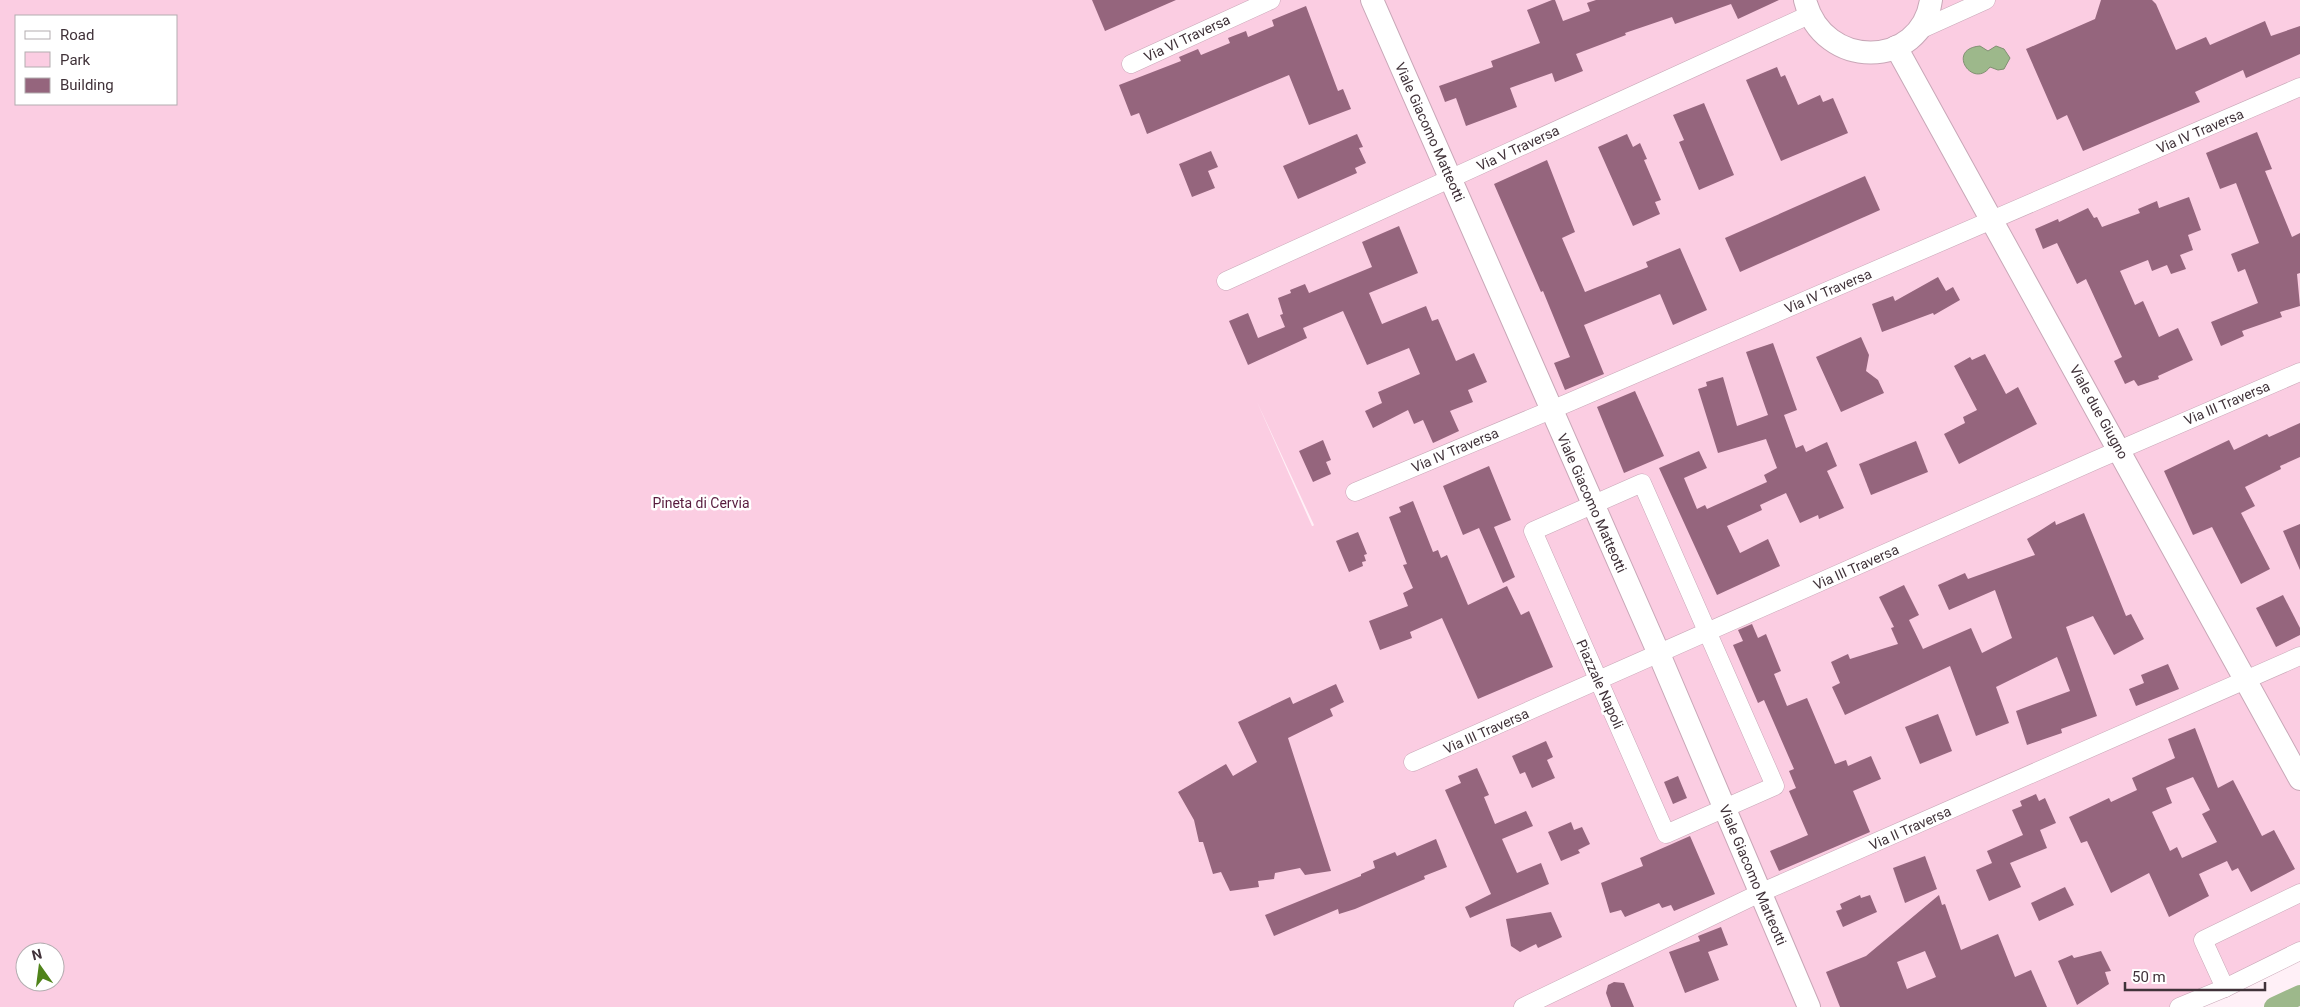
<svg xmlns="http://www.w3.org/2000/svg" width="2300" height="1007" viewBox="0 0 2300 1007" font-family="Roboto,sans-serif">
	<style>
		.green { fill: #fbcde2; fill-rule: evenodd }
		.water { fill: #9db88b; stroke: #819072 }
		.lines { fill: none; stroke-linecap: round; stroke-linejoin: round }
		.canal { stroke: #9db88b; stroke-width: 20 }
		.building { fill: #95657d; fill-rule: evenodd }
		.minor-casing { stroke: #c8a7b7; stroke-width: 19 }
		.tertiary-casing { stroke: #c8a7b7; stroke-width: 24 }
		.minor { stroke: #fff; stroke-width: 18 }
		.tertiary { stroke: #fff; stroke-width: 22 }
		.labels { text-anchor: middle; stroke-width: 5; stroke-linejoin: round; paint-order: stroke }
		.street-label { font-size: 14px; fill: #403239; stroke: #fff }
		.park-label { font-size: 14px; fill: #581b3e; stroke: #fff }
	</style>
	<rect width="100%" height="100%" fill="#fff0f7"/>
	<path class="green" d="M0 0H2300V952L2182 1007H0ZM16 16H176V104H16ZM1257 402 1314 525 1313 526H1312ZM25 952H55V982H25Z"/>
	<path class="water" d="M1980 46 1988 51 1996 46 2004 49 2010 58 2004 69 1998 70 1990 67C1973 90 1945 49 1980 46Z"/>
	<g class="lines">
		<polyline class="canal" points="2274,1007 2300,995"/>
	</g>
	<g class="building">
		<polygon points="1092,0 1176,0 1105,31"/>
		<polygon points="1552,0 1555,0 1563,21 1590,11 1587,3 1596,0 1779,0 1738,19 1731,4 1675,24 1672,17 1625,33 1626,35 1576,54 1583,71 1555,82 1552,73 1510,88 1517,107 1466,126 1456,98 1445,102 1439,86 1493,67 1491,61 1540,43 1527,10"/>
		<polygon points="2101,0 2152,0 2156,4 2176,50 2206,37 2210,45 2265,21 2271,36 2300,26 2300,54 2246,78 2243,70 2195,92 2200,102 2083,151 2067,115 2057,120 2026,49 2095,19"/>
		<polygon points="1306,6 1338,91 1343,89 1351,109 1309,125 1289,75 1147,134 1139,113 1131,116 1119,85 1181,61 1179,57 1198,49 1201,55 1230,43 1228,38 1246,31 1248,37 1274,26 1272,20"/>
		<polygon points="1777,67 1781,77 1785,75 1798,105 1820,95 1823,102 1833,98 1848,133 1781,161 1746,80"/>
		<polygon points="1704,103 1734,175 1699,190 1679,142 1684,140 1673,115"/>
		<polygon points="2257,132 2272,169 2265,171 2292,237 2300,233 2300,273 2297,274 2300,306 2280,312 2282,317 2242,331 2244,336 2221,346 2211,322 2258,303 2245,269 2238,272 2231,254 2259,243 2236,183 2220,189 2206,153"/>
		<polygon points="1357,134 1363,147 1359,148 1366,163 1355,168 1357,173 1298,199 1283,166"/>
		<polygon points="1627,134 1633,147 1640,143 1647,159 1644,160 1661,200 1655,202 1660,214 1633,226 1598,147"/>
		<polygon points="1211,151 1218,167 1208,171 1215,188 1192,197 1179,164"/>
		<polygon points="1547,160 1575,232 1562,238 1585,292 1648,267 1646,262 1680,248 1707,310 1673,325 1660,294 1584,325 1604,374 1565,390 1554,363 1570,357 1543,291 1541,292 1494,184"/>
		<polygon points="1865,176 1880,210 1740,272 1725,238"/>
		<polygon points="2189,197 2201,230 2188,235 2193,250 2180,255 2186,269 2171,274 2167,265 2152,271 2148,260 2120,271 2135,305 2143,301 2159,337 2178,328 2193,360 2158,376 2159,379 2138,386 2134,380 2125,384 2114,361 2122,357 2086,279 2077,284 2057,243 2043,249 2035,229 2058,219 2059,222 2088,208 2094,218 2097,217 2102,227 2140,213 2138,209 2157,201 2159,208"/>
		<polygon points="1399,226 1418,273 1369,293 1382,324 1426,306 1432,321 1438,319 1456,361 1474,353 1487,382 1468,390 1473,402 1450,411 1459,431 1433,443 1423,420 1414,424 1408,410 1373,428 1365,411 1382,403 1378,392 1420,374 1409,348 1367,365 1343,311 1303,328 1307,338 1248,365 1229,321 1248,313 1258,338 1285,327 1280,315 1283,314 1278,298 1291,293 1290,290 1305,284 1309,293 1372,267 1362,242"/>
		<polygon points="1938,277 1946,291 1953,287 1960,300 1934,315 1933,313 1882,332 1872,304 1893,296 1895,301"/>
		<polygon points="1861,337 1869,355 1866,371 1878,380 1884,393 1841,412 1816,357"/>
		<polygon points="1773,343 1797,410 1784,415 1796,448 1803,445 1806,452 1827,442 1837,466 1827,471 1844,508 1819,519 1818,515 1800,523 1786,493 1760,505 1762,510 1727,526 1740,553 1768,539 1780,566 1717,595 1659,468 1699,451 1707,468 1684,478 1697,509 1705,505 1707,509 1767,482 1764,475 1777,468 1766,439 1718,453 1698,389 1707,386 1706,382 1723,377 1737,426 1768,415 1746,352"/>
		<polygon points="1985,354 2006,394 2018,387 2037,424 1959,464 1944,434 1965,423 1963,417 1977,410 1954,366 1970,357 1972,360"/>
		<polygon points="1635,391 1664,456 1624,473 1597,407"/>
		<polygon points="2300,423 2300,457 2280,466 2281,469 2245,487 2255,506 2241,513 2270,569 2241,584 2212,527 2193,535 2164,471 2229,440 2234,450 2267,434 2269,437"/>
		<polygon points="1323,440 1331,460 1326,462 1331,474 1313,482 1299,451"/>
		<polygon points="1916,441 1928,472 1871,495 1859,464"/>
		<polygon points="1489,466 1511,520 1494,527 1515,577 1503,583 1479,528 1463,535 1443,486"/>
		<polygon points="1413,501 1433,552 1438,550 1441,558 1447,555 1468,605 1507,586 1521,615 1529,611 1553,667 1478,699 1442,618 1410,632 1412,638 1380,650 1369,621 1408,606 1403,593 1413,588 1403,565 1407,564 1389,517 1401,512 1399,507"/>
		<polygon points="2084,513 2126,616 2131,614 2144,639 2114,655 2093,616 2066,627 2097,716 2061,729 2062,733 2027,745 2016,711 2070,691 2057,657 1996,687 2009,723 1976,736 1950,666 1845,715 1832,687 1840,683 1831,662 1848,654 1850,659 1898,644 1891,628 1894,627 1879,597 1904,585 1919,615 1909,620 1923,649 1971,628 1982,653 2012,638 1995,590 1949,610 1938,585 1965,573 1968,579 2035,555 2027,539 2055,521 2056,525"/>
		<polygon points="2300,524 2300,570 2283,531"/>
		<polygon points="1358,532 1367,554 1364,555 1366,561 1362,562 1363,566 1349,572 1336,541"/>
		<polygon points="2283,595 2300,628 2300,635 2276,647 2256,608"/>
		<polygon points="1752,624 1758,638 1766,634 1781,671 1774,674 1787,706 1807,698 1835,764 1846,760 1848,766 1871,756 1881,779 1853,791 1870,832 1779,871 1770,851 1808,835 1789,791 1796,788 1789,771 1794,769 1764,700 1758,703 1733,645 1743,641 1738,630"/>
		<polygon points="2168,664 2179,689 2136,706 2129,689 2144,683 2141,675"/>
		<polygon points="1336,684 1344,702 1330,709 1333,716 1288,738 1331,871 1305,875 1300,868 1275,873 1274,879 1258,881 1259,887 1230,891 1221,872 1213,874 1203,842 1199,842 1194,820 1178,792 1226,764 1233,776 1257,762 1238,722 1290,697 1293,704"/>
		<polygon points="1938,714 1952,751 1920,764 1905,727"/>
		<path d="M2195 728 2218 788 2233 780 2262 836 2274 830 2295 869 2251 892 2238 868 2232 871 2227 861 2199 874 2209 896 2169 917 2149 873 2111 893 2087 841 2081 843 2069 817 2109 798 2111 802 2137 790 2132 778 2175 758 2168 739ZM2193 777 2210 810 2202 814 2217 842 2182 858 2177 847 2170 851 2152 812 2172 803 2166 788Z"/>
		<polygon points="1546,741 1553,757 1547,760 1555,778 1532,788 1525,772 1520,774 1512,756"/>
		<polygon points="1477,768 1489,795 1484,797 1495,824 1526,811 1533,826 1502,839 1517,873 1541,863 1549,884 1470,918 1465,907 1491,894 1445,790 1461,783 1458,776"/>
		<polygon points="1678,776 1687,798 1673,804 1664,782"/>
		<polygon points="2036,794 2039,801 2045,798 2056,823 2040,830 2047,848 2010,863 2021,887 1989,901 1976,870 1992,863 1987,851 2023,835 2012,810 2022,806 2020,801"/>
		<polygon points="1571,822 1574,830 1582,827 1590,844 1578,850 1580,853 1561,861 1548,832"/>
		<polygon points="1690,836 1715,894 1674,911 1671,905 1662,908 1659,903 1625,917 1621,910 1610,913 1601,883 1643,866 1640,858"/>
		<polygon points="1436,839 1447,867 1424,876 1425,879 1355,909 1339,914 1338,909 1274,936 1265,915 1361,876 1361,874 1375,868 1373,861 1395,852 1397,856"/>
		<polygon points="1925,856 1937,889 1905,903 1893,868"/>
		<polygon points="2065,887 2074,905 2039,921 2031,903"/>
		<polygon points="1860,895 1861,898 1870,895 1877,912 1843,927 1836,911 1842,909 1840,904"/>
		<path d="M1939 895 1942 905 1945 904 1961 950 1998 934 2015 977 2031 970 2047 1007H1840L1826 972 1866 956ZM1925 951 1936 977 1907 989 1897 962Z"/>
		<polygon points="1551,912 1562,937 1538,948 1536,944 1520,952 1511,946 1506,919"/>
		<polygon points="1721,927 1728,945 1708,952 1719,980 1685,993 1669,952 1700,941 1698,936"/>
		<polygon points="2101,951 2111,971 2105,972 2109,984 2077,1005 2058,961 2072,955 2074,958"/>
		<polygon points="1614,982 1624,983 1634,1007 1611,1007 1606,993 1608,985"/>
	</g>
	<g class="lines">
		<g class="minor-casing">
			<g id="minor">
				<polyline points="1915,32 1986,0"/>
				<polyline points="1131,64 1271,0"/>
				<polyline points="1226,281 1809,15"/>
				<polygon points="1642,483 1775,786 1666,834 1533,531"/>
				<polyline points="1355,492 1570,402 2300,87"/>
				<polyline points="1413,762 2096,460 2300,372"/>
				<polyline points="2225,988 2203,940 2300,893"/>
				<polyline points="1523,1007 1760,893 2300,656"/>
				<polyline points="2179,1007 2225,988 2300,951"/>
			</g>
		</g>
		<g class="tertiary-casing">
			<g id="tertiary">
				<polyline points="1372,0 1659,654 1809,1007"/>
				<path d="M1805 0C1823 71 1921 69 1931 0"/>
				<polyline points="1896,47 2300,779"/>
			</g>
		</g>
		<use href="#minor" class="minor"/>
		<use href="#tertiary" class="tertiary"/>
	</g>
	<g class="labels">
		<g class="street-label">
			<text transform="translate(1187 38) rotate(-25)" y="5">Via VI Traversa</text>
			<text transform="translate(2200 131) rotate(-23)" y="5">Via IV Traversa</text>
			<text transform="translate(1430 132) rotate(66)" y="5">Viale Giacomo Matteotti</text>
			<text transform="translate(1518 148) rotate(-25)" y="5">Via V Traversa</text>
			<text transform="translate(1828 291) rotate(-23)" y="5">Via IV Traversa</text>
			<text transform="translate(2227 403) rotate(-23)" y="5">Via III Traversa</text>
			<text transform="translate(2099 412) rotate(61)" y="5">Viale due Giugno</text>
			<text transform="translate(1455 450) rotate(-23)" y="5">Via IV Traversa</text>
			<text transform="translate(1592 503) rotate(66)" y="5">Viale Giacomo Matteotti</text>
			<text transform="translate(1856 567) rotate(-24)" y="5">Via III Traversa</text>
			<text transform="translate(1600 684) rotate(66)" y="5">Piazzale Napoli</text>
			<text transform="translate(1486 731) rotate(-24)" y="5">Via III Traversa</text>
			<text transform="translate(1910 828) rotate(-24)" y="5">Via II Traversa</text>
			<text transform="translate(1753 875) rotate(67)" y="5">Viale Giacomo Matteotti</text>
		</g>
		<g class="park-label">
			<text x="701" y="508">Pineta di Cervia</text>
		</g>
	</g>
	<rect x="15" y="15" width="162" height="90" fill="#ffffff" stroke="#b3adb0"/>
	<rect x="25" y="31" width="25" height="8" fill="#ffffff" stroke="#b3adb0"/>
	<text x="60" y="40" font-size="15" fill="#403239">Road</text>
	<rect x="25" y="52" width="25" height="15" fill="#fbcde2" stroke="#b3adb0"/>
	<text x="60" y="65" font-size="15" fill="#403239">Park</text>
	<rect x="25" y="78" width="25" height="15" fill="#95657d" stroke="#b3adb0"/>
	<text x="60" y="90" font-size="15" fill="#403239">Building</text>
	<g transform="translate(40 967) rotate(346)"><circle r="24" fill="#ffffff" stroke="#b3adb0"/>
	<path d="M0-4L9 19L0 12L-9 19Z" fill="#4f831a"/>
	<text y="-8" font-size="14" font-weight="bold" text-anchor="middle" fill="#403239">N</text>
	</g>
	<path d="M2125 982v8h140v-8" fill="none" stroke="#403239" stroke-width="2.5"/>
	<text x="2132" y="982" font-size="15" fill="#403239" stroke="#ffffff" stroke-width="4" paint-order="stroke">50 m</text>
</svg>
